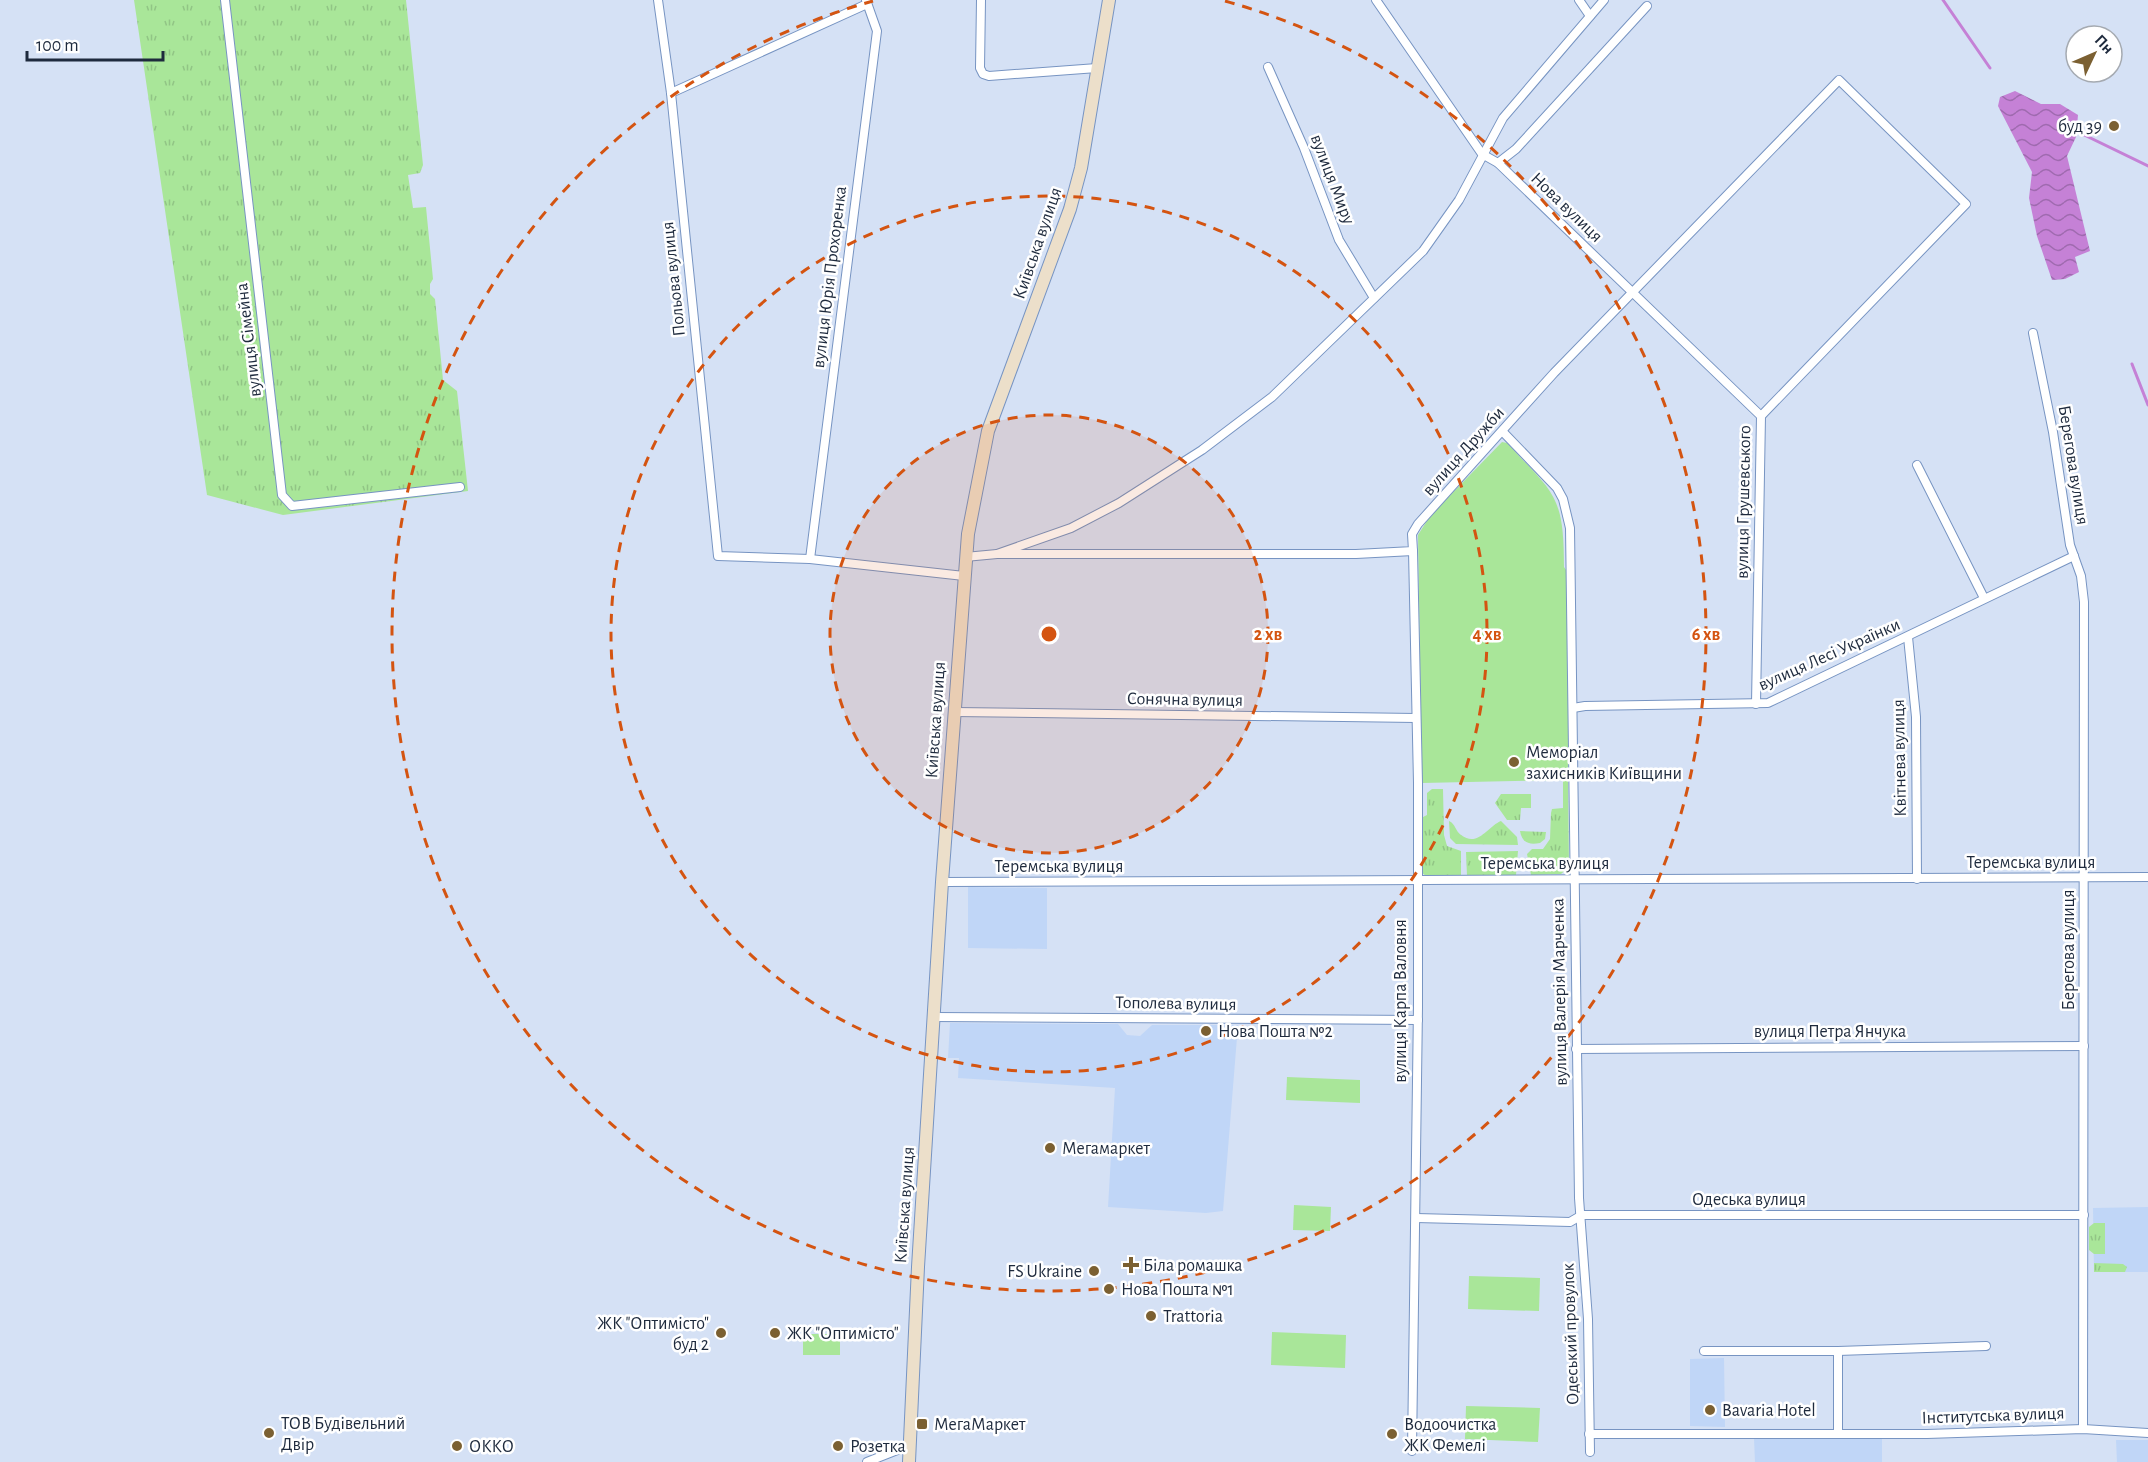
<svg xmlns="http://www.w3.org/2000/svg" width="2148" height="1462" viewBox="0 0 2148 1462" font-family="'Alegreya Sans',sans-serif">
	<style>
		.built { fill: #c0d6f7 }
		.grass { fill: url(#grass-tufts) }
		.green { fill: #a9e699 }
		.water { fill: url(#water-waves) }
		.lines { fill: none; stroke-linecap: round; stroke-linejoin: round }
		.stream { stroke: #c581d6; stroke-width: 3 }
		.street-casing { stroke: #7794c2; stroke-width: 10 }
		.secondary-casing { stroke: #7794c2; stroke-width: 14 }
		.street { stroke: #fff; stroke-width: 8 }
		.secondary { stroke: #ecdfca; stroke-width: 12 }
		.ring { fill: none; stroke: #d45411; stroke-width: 3; stroke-dasharray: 10 8 }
		.poi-dot { fill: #7b6032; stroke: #fff; stroke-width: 2 }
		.labels { text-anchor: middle; stroke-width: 5; stroke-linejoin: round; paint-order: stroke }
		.poi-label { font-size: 18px; fill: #1e2a3d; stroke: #fff; text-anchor: start }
		.street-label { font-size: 18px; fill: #1e2a3d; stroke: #fff }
		.centre { fill: #d45411; stroke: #fff; stroke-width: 3 }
		.ring-label { font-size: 18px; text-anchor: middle; font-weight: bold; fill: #d45411; stroke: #fff; stroke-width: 5; stroke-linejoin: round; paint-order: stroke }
	</style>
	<defs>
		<pattern id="grass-tufts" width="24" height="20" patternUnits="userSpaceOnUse" patternTransform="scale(1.5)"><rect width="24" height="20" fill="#a9e699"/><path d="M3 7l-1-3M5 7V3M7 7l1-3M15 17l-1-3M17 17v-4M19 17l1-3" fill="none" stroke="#91c585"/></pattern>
		<pattern id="water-waves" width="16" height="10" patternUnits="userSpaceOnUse" patternTransform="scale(1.5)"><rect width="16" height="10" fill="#c581d6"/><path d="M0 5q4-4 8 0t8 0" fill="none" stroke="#9f6aaf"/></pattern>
	</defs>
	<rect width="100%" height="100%" fill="#d5e1f5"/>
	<g class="built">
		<polygon points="968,887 1047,888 1047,949 968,948"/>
		<polygon points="950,1023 1118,1024 1127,1035 1140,1036 1152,1025 1238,1025 1223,1211 1206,1213 1108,1207 1115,1088 958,1078 959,1058 948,1058"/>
		<polygon points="2148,1207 2148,1272 2094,1272 2093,1208"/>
		<polygon points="1724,1358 1725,1427 1690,1426 1690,1359"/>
		<polygon points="1754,1438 1882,1439 1882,1462 1755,1462"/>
		<polygon points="2116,1440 2148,1440 2148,1462 2117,1462"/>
	</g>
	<g class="grass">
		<polygon points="134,0 406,0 423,165 420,173 408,175 413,208 426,207 433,279 430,284 430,294 435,299 443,380 457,391 468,491 283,515 207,495"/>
		<polygon points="1563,780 1568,780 1569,867 1561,874 1531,875 1527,854 1532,849 1543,849 1550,839 1551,813 1552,809 1563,808"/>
		<polygon points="1432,789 1443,789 1444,835 1447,846 1461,851 1461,876 1426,876 1421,872 1421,818 1427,815 1427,793"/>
		<polygon points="1501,794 1531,794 1531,808 1521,808 1520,820 1507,820 1495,803"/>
		<path d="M1449 821C1456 824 1455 831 1461 835 1478 848 1488 826 1501 821L1517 837 1518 845 1456 844 1450 838Z"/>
		<path d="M1520 831 1546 832 1545 839 1540 843C1529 845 1522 843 1520 831Z"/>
		<polygon points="1518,851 1516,875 1467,876 1466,852"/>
		<polygon points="2094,1223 2105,1223 2105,1254 2094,1254 2089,1250 2089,1227"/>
		<polygon points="2094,1263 2123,1264 2127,1267 2125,1272 2094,1272"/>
	</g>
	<g class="green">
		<path d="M1502 442 1507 443C1554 494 1564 494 1564 567L1568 573V780L1422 783 1418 535 1430 516Z"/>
		<polygon points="1287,1077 1360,1080 1360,1103 1286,1100"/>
		<polygon points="1294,1205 1331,1207 1330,1231 1293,1230"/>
		<polygon points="1469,1276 1540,1278 1539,1311 1468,1309"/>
		<polygon points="1272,1332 1346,1335 1345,1368 1271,1365"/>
		<rect x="803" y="1334" width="37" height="21"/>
		<polygon points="1466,1406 1540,1408 1538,1442 1465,1439"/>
	</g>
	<polygon class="water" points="2015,91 2041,104 2060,104 2078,115 2076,137 2067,156 2090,251 2075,257 2079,272 2065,279 2052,280 2037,236 2029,198 2032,172 1998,106 2000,97"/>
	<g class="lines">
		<g class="stream">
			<polyline points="1943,0 1990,68"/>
			<polyline points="2074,130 2148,166"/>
			<polyline points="2132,364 2148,405"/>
		</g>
		<g class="street-casing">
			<g id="street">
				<polyline points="225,0 282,495 292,506 460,487"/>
				<polyline points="658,0 671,93 718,556 810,559 964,576"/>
				<polyline points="981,0 980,68 983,74 989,76 1097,68"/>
				<polyline points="1376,0 1482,154 1498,163 1761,416"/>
				<polyline points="1579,0 1590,16"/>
				<polyline points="1268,67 1304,148 1339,240 1374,298"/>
				<polyline points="671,93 867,4"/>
				<polyline points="1498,163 1516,149 1647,6"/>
				<polyline points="2033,333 2053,432 2070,545 2081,576 2084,602 2083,1429"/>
				<polyline points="1503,432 1557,488 1563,499 1570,528 1579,1198 1588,1319 1590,1452"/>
				<polyline points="1917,465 1984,598"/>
				<polyline points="997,554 1356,554 1413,551 1412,534 1418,524 1554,373 1839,80 1966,204 1761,416 1756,704"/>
				<polyline points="965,557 997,554 1071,528 1119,503 1202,450 1272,397 1423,251 1459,200 1503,118 1604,0"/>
				<polyline points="810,559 877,31 866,0"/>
				<polyline points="1908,637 1916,717 1917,879"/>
				<polyline points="1573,708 1585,706 1768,703 2074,556"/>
				<polyline points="954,712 1416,718"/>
				<polyline points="942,882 2148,877"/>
				<polyline points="934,1017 1418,1020"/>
				<polyline points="1576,1049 2084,1046"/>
				<polyline points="1416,1218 1570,1222 1582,1215 2084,1215"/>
				<polyline points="1704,1351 1838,1351 1986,1346"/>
				<polyline points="1838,1351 1838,1434"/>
				<polyline points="1589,1434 1927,1434 2083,1429 2148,1433"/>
				<polyline points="1412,1451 1418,1007 1418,783 1413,551"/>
				<polyline points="867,1462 910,1445"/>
			</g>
		</g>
		<g class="secondary-casing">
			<polyline id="secondary" points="909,1462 918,1267 942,882 968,534 988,431 1070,209 1081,168 1109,0"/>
		</g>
		<use href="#street" class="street"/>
		<use href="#secondary" class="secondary"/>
	</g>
	<circle cx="1049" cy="634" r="219" fill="#d45411" fill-opacity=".12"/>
	<g class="ring">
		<circle cx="1049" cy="634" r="219"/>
		<circle cx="1049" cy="634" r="438"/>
		<path d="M1225 1A657 657 0 1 1 873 1"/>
	</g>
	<g class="poi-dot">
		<circle cx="2114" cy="126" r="6"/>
		<circle cx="1514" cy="762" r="6"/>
		<circle cx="1206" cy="1031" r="6"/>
		<circle cx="1050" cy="1148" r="6"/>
		<path d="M1128 1256h6v6h6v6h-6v6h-6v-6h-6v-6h6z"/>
		<circle cx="1094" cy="1271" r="6"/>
		<circle cx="1109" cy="1289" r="6"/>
		<circle cx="1151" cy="1316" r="6"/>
		<circle cx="721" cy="1333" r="6"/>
		<circle cx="775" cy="1333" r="6"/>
		<circle cx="1710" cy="1410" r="6"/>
		<rect x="916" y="1418" width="12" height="12" rx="3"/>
		<circle cx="269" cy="1433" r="6"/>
		<circle cx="1392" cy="1434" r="6"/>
		<circle cx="457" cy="1446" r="6"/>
		<circle cx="838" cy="1446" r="6"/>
	</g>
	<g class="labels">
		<g class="poi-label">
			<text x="2102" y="132" text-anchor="end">буд 39</text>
			<text x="1526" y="758">Меморіал<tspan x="1526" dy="21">захисників Київщини</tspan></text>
			<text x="1218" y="1037">Нова Пошта №2</text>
			<text x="1062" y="1154">Мегамаркет</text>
			<text x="1143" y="1271">Біла ромашка</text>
			<text x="1082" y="1277" text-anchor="end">FS Ukraine</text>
			<text x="1121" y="1295">Нова Пошта №1</text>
			<text x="1163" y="1322">Trattoria</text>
			<text x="709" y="1329" text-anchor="end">ЖК "Оптимісто"<tspan x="709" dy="21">буд 2</tspan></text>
			<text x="787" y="1339">ЖК "Оптимісто"</text>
			<text x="1722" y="1416">Bavaria Hotel</text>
			<text x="281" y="1429">ТОВ Будівельний<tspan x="281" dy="21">Двір</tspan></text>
			<text x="934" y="1430">МегаМаркет</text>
			<text x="1404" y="1430">Водоочистка<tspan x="1404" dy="21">ЖК Фемелі</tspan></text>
			<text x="469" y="1452">ОККО</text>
			<text x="850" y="1452">Розетка</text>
		</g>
		<g class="street-label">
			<text transform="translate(1333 179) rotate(69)" y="6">вулиця Миру</text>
			<text transform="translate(1567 207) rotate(44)" y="6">Нова вулиця</text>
			<text transform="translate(1037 243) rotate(-71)" y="6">Київська вулиця</text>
			<text transform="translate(829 277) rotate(-83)" y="6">вулиця Юрія Прохоренка</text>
			<text transform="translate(673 279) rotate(-96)" y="6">Польова вулиця</text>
			<text transform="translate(248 340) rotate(-97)" y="6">вулиця Сімейна</text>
			<text transform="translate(1463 451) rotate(-48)" y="6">вулиця Дружби</text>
			<text transform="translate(2074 465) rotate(81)" y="6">Берегова вулиця</text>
			<text transform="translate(1743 502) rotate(-89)" y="6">вулиця Грушевського</text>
			<text transform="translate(1829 654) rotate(-24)" y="6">вулиця Лесі Українки</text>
			<text transform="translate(1185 699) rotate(1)" y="6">Сонячна вулиця</text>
			<text transform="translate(935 720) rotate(-86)" y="6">Київська вулиця</text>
			<text transform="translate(1899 758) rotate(-91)" y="6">Квітнева вулиця</text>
			<text x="2031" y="868">Теремська вулиця</text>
			<text x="1545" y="869">Теремська вулиця</text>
			<text x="1059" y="872">Теремська вулиця</text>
			<text transform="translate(2068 950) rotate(-90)" y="6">Берегова вулиця</text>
			<text transform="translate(1559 992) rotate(-91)" y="6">вулиця Валерія Марченка</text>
			<text transform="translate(1400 1001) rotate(-90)" y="6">вулиця Карпа Валовня</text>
			<text transform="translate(1176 1003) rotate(1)" y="6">Тополева вулиця</text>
			<text x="1830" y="1037">вулиця Петра Янчука</text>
			<text x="1749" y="1205">Одеська вулиця</text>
			<text transform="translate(904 1205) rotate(-86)" y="6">Київська вулиця</text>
			<text transform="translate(1570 1334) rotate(-92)" y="6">Одеський провулок</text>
			<text transform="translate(1993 1415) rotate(-2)" y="6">Інститутська вулиця</text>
		</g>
	</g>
	<circle cx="1049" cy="634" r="9" class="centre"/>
	<g class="ring-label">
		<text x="1268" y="640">2 хв</text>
		<text x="1487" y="640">4 хв</text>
		<text x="1706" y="640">6 хв</text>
	</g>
	<g transform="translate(2094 54) rotate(46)"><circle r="28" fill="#ffffff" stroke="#a5aab1" stroke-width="1.5"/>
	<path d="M0-4.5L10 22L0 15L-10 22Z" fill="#7b6032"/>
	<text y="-9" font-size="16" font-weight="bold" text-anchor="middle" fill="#1e2a3d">Пн</text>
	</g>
	<path d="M27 51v9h136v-9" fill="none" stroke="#1e2a3d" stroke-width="3"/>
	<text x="36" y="51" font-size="18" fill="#1e2a3d" stroke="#ffffff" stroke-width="4.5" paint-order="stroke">100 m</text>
</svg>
